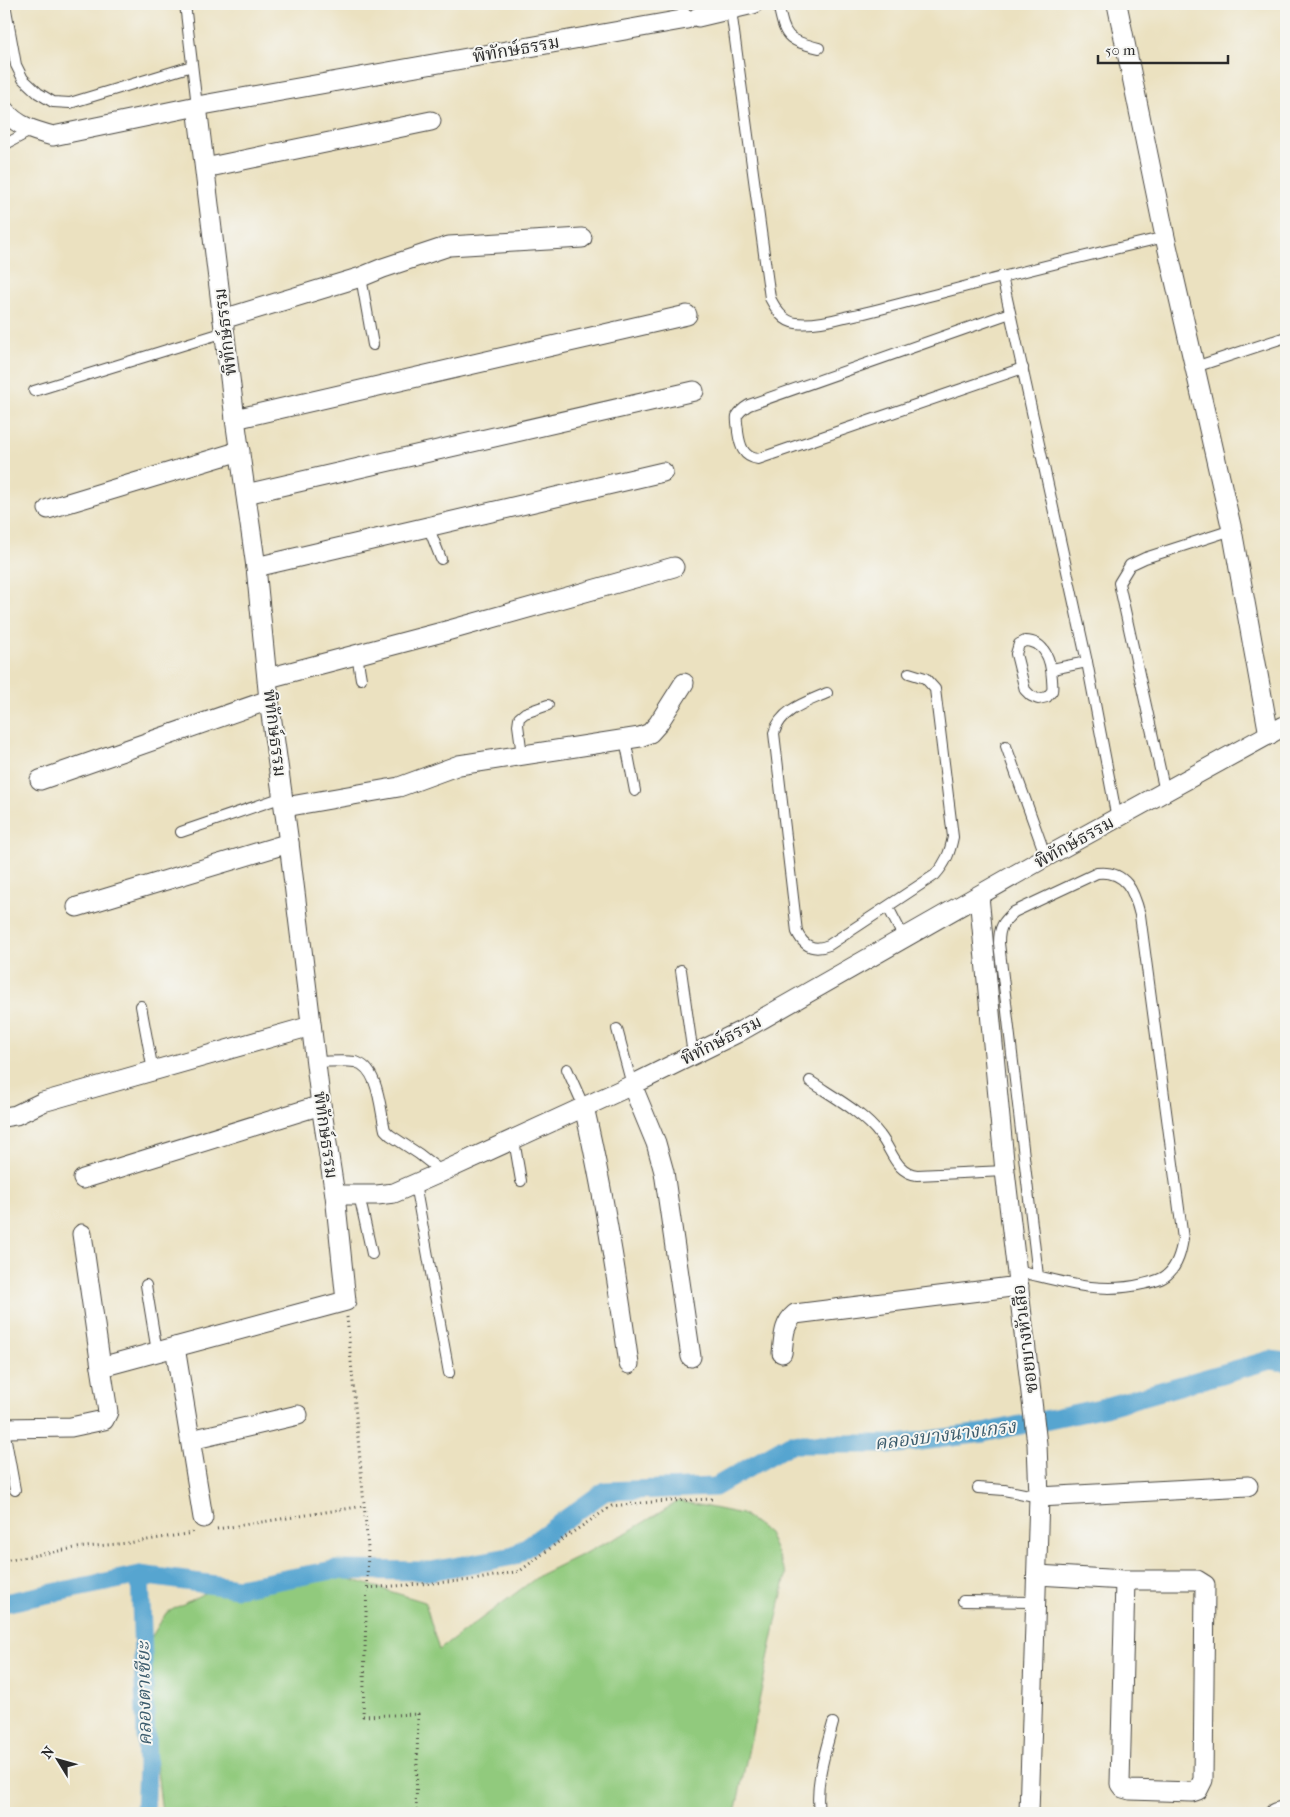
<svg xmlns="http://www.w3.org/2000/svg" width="1290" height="1817" viewBox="0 0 1290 1817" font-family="'IM FELL French Canon','Noto Serif Thai',serif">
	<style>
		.green { fill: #91ca7d; stroke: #5e7a54 }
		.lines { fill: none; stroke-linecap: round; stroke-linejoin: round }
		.canal { stroke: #56a5d0; stroke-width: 19 }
		.service-casing { stroke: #484641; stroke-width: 12 }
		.minor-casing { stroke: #484641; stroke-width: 21 }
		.path { stroke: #484641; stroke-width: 3; stroke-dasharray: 1 4; stroke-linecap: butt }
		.service { stroke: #fff; stroke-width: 10 }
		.minor { stroke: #fff; stroke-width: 19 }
		.labels { text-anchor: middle; stroke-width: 4; stroke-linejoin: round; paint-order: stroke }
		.street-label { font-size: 18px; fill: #2b2b2b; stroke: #f6f6f2 }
		.water-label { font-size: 19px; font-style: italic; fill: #3c5c6d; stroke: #f6f6f2 }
	</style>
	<rect width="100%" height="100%" fill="#f6f6f2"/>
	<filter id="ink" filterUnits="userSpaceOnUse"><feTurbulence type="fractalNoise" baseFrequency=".02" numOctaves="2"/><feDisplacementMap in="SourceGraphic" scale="10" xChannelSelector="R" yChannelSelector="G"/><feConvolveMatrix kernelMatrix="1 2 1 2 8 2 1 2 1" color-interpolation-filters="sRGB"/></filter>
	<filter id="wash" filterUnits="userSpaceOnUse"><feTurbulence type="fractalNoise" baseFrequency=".0096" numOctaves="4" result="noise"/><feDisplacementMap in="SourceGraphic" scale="20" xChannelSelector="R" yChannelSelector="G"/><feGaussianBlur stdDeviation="1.12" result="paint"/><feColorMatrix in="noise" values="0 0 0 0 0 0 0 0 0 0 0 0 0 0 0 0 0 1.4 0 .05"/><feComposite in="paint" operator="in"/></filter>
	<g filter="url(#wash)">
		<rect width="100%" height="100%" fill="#ebe1c0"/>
		<polygon class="green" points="679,1501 742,1514 768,1533 786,1575 735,1813 399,1813 398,1810 373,1813 162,1813 143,1651 166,1613 206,1592 265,1575 324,1571 425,1602 439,1650 540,1575 626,1533"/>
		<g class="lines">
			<g class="canal">
				<polyline points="140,1575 147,1765 145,1813"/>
				<polyline points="4,1603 140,1575 238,1588 333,1570 431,1571 514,1556 605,1491 715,1487 790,1444 898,1444 983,1433 1105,1407 1270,1360 1286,1362"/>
			</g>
		</g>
	</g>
	<g filter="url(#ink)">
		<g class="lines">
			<g class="service-casing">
				<g id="service">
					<polyline points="5,4 16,65 23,79 38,93 53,102 70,103 192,66"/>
					<polyline points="185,4 197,106"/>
					<polyline points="681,4 687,19"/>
					<path d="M778 4C785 36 785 40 819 48"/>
					<path d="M731 10 770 298C776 309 782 321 796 323 812 325 830 321 845 317 876 311 906 302 937 294 1012 274 1088 255 1165 237"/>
					<polyline points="4,145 32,130"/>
					<polyline points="1002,276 1087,662 1117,819"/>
					<polyline points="361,277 373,345"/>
					<path d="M1010 313 749 405C744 408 740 411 737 416 736 421 738 427 738 432 740 446 743 457 758 459L1023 368"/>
					<polyline points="1195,367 1286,337"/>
					<polyline points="34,391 225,332"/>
					<polyline points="428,526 441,559"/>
					<path d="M1025 641C1045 641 1051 661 1052 679 1052 682 1053 688 1052 691 1051 693 1048 695 1047 697L1038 699 1031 696 1025 690 1016 654 1019 644Z"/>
					<polyline points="357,655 361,679"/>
					<polyline points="1052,669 1087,662"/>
					<path d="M827 693C807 702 781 709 774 733L797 932C804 947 814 951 829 945L935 875C946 863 950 852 953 837L935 689 925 678 909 673"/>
					<polyline points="625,739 635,791"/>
					<polyline points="1006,746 1046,857"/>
					<polyline points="522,755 518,725 519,718 525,713 548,705"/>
					<polyline points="1165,792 1119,583 1130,565 1145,558 1232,530"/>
					<polyline points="181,832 283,797"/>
					<polyline points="888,907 904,938"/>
					<polyline points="681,970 693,1055"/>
					<polyline points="141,1006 153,1071"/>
					<polyline points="617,1029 632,1085"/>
					<path d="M316 1062C328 1062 343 1060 355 1062 379 1067 380 1110 385 1130L390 1135 419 1154 442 1172"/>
					<polyline points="567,1069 584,1107"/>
					<path d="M810 1081C832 1096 864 1113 880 1135 892 1150 895 1172 917 1175L1005 1171"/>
					<polyline points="514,1140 521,1181"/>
					<polyline points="415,1184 449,1373"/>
					<polyline points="359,1195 372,1254"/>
					<path d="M1017 1271C1061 1281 1098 1295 1143 1284 1152 1282 1162 1280 1168 1274 1178 1265 1181 1251 1183 1239L1140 915C1134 891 1126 870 1097 873L1014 912C1003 922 999 927 999 943L1038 1276"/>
					<polyline points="146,1285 157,1352"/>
					<polyline points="4,1429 15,1490"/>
					<polyline points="978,1488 1004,1490 1039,1497"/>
					<polyline points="963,1601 1036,1602"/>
					<path d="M819 1813C815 1782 825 1753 833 1723"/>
				</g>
			</g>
			<g class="minor-casing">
				<g id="minor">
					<polyline points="1117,4 1165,237 1232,530 1269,735"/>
					<polyline points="698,17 753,4"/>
					<polyline points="197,106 687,19"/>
					<path d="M4 110C17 126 34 131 53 136L197 106 235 419 256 567 269 700 289 843 321 1105 335 1195H377L394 1193 442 1172 632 1085 739 1032 1046 857 1286 725"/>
					<polyline points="205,168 431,121"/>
					<polyline points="223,319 361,277 383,268 449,246 582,238"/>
					<polyline points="235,419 687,315"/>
					<polyline points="246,494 694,391"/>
					<polyline points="48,509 240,451"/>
					<polyline points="256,567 663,472"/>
					<polyline points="268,678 450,630 674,567"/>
					<polyline points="40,780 269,700"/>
					<polyline points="285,807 399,787 459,765 640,737 650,733 658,724 684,683"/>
					<polyline points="979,896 1005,1171 1037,1444 1039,1497 1029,1813"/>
					<polyline points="77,907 289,843"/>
					<polyline points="632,1085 656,1143 664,1172 691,1357"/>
					<path d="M584 1107C604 1192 617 1277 629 1364"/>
					<polyline points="4,1117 16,1115 43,1102 311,1026"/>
					<polyline points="83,1179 321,1105"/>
					<polyline points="82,1234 101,1367 346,1301 335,1195"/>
					<polyline points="175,1347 203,1518"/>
					<path d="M782 1353C784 1338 783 1324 795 1314L1019 1286"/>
					<polyline points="4,1428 71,1427 104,1420 108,1412 101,1367"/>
					<polyline points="191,1440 298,1415"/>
					<polyline points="1039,1497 1248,1486"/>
					<polyline points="1037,1575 1125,1580 1197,1580 1205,1585 1203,1780 1198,1790 1192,1792 1130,1790 1123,1788 1120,1784 1125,1580"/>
					<polyline points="1275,1813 1286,1810"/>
				</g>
			</g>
			<g class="path">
				<polyline points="347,1317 368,1548 363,1716 418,1714 416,1813"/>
				<polyline points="217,1529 364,1506"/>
				<polyline points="4,1561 75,1548 128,1543 193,1533"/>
				<polyline points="368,1588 473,1580 520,1571 561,1540 612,1506 653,1502 712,1499"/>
			</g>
			<use href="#service" class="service"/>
			<use href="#minor" class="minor"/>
		</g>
	</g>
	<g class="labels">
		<g class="street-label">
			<text transform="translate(516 49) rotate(-10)" y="6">พิทักษ์ธรรม</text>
			<text transform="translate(225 332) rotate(-97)" y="6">พิทักษ์ธรรม</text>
			<text transform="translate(275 733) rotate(83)" y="6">พิทักษ์ธรรม</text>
			<text transform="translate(1074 842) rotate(-29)" y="6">พิทักษ์ธรรม</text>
			<text transform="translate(721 1040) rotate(-27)" y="6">พิทักษ์ธรรม</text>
			<text transform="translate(326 1135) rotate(82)" y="6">พิทักษ์ธรรม</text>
			<text transform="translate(1025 1339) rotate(-97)" y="6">ซอยบางหัวเสือ</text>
		</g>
		<g class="water-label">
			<text transform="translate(945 1434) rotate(-7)" y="7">คลองบางนางเกรง</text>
			<text transform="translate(143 1694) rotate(-91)" y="7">คลองตาเซียะ</text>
		</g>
	</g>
	<rect width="1290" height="1817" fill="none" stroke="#f6f6f2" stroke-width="20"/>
	<g transform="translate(58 1760) rotate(307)" stroke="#f6f6f2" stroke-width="4" paint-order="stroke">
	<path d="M0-4L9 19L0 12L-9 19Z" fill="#2b2b2b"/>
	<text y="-8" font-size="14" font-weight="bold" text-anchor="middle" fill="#2b2b2b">N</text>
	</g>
	<path d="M1098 55v8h130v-8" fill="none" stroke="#2b2b2b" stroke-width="2.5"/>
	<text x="1105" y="55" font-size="15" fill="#2b2b2b" stroke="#f6f6f2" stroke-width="4" paint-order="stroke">50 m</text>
</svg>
